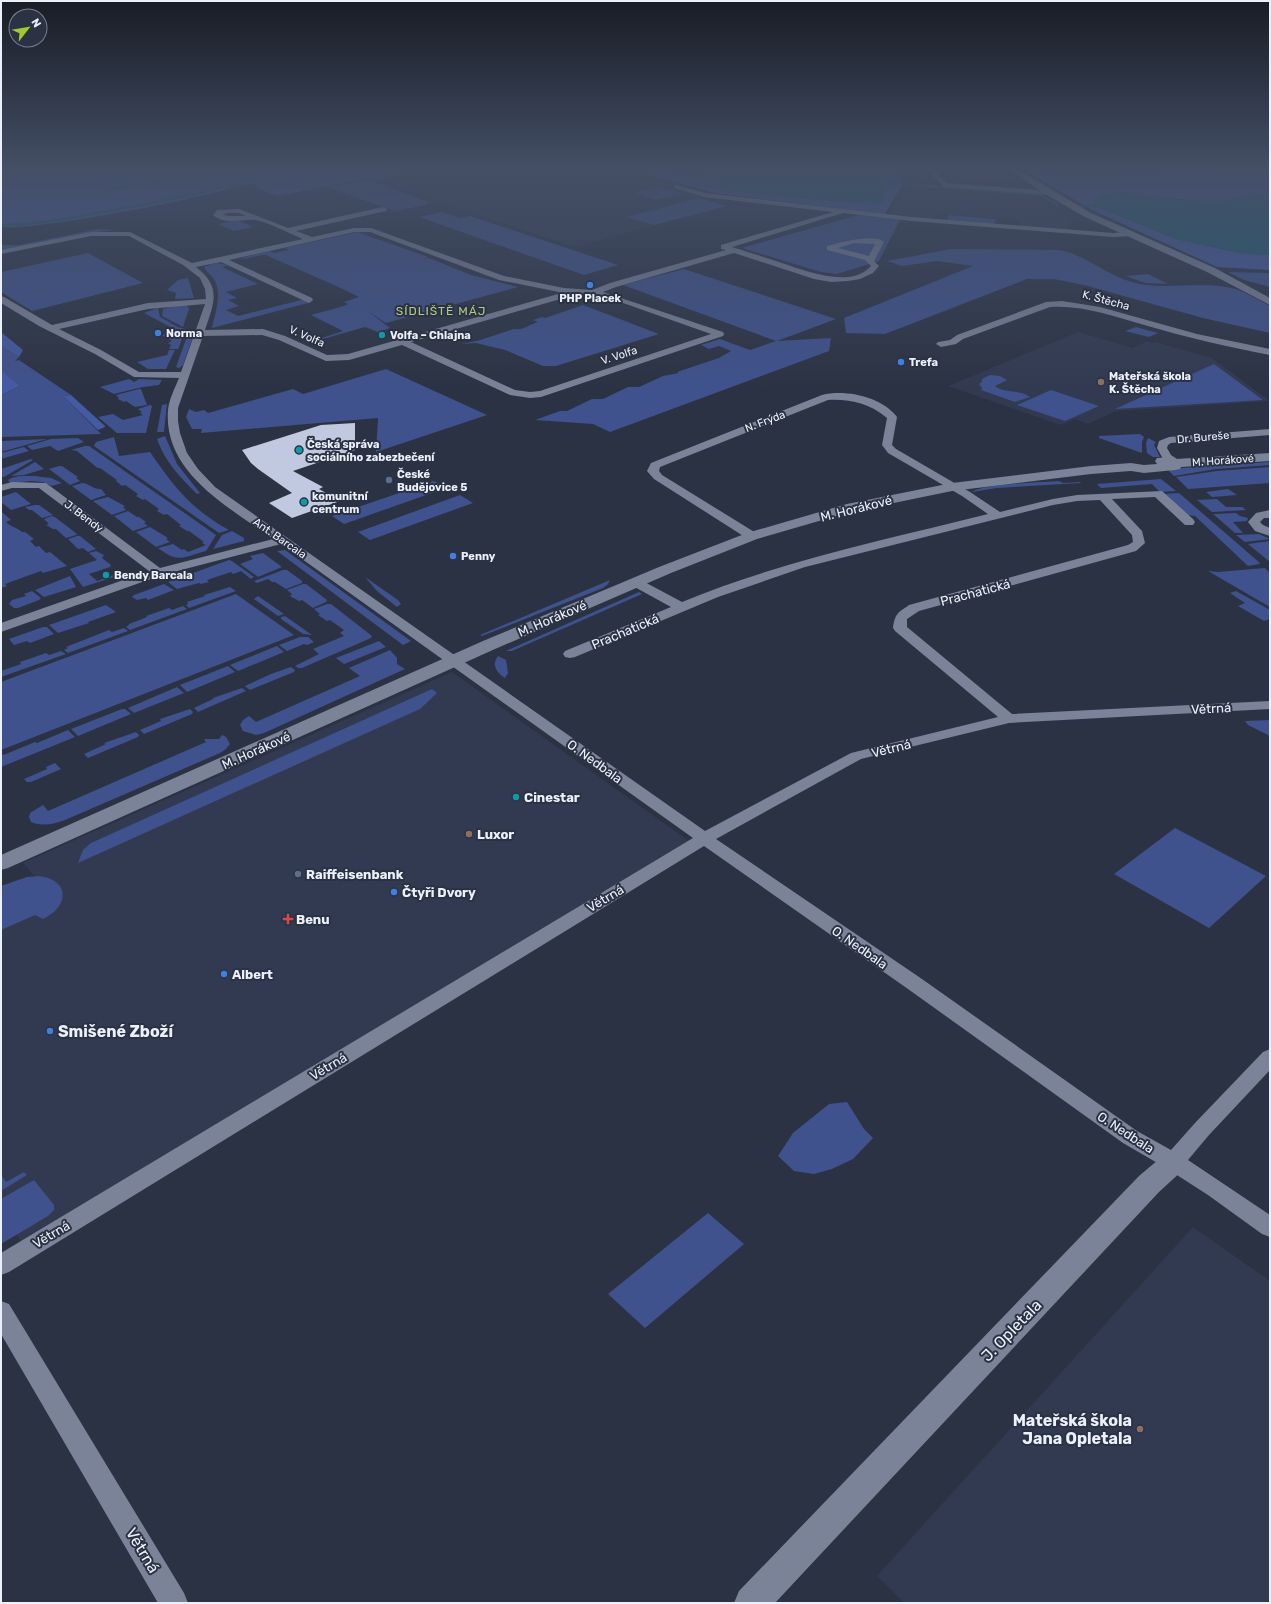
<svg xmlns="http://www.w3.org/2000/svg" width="1271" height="1604" viewBox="0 0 1271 1604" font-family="Rubik,sans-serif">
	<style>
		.built { fill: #313a51 }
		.green { fill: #3f528d }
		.forest { fill: #445aa3 }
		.water { fill: #1b5e71 }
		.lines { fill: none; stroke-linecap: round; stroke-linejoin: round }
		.stream { stroke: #1b5e71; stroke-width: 2.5 }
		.building { fill: #c0c9df }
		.minor { fill: #7b8398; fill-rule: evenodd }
		.tertiary { fill: #7b8398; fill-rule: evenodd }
		.shop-dot { fill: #3f7fe0; stroke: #2b3243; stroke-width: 1.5 }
		.culture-dot { fill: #0f9aa8; stroke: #2b3243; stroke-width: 1.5 }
		.education-dot { fill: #8d6e63; stroke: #2b3243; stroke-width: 1.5 }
		.service-dot { fill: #5c6f8a; stroke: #2b3243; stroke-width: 1.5 }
		.health-dot { fill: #e0444e; stroke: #2b3243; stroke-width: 1.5 }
		.labels { text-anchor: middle; stroke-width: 4; stroke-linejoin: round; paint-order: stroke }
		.far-poi-label { font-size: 11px; font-weight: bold; fill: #ebf0fb; stroke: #2b3243; text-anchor: start }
		.far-street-label { font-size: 11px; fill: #ebf0fb; stroke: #2b3243 }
		.far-neighbourhood-label { font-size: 12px; letter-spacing: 1px; fill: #b1cc83; stroke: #2b3243 }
		.street-label { font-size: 13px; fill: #ebf0fb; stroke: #2b3243 }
		.poi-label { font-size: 13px; font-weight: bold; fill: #ebf0fb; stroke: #2b3243; text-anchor: start }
		.near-poi-label { font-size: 16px; font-weight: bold; fill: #ebf0fb; stroke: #2b3243; text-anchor: start }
		.near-street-label { font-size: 16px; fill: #ebf0fb; stroke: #2b3243 }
	</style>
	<rect width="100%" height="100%" fill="#2b3243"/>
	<g class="built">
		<polygon points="437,167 609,167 616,169 621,168 679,184 668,187 698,196 695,197 727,206 574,247 376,180"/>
		<polygon points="907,186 1028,195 1071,220 1068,230 1022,227 1015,216 997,218 937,213 933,219 891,214"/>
		<polygon points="1078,332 1133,348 1147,341 1153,343 1156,342 1212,358 1270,401 1116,411 1088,424 1075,419 1061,425 948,386"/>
		<polygon points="452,672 689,841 23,1244 1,1211 1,928 57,901 23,863"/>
		<polygon points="1193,1227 1270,1281 1270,1603 904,1603 877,1576"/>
	</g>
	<g class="green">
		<path d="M662 167H701L700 170 725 191C704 188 678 181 662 167Z"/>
		<path d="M1025 167H1227L1063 186C1049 184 1037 174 1025 167Z"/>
		<polygon points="367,181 372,181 429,202 426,205 395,211 326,187"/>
		<polygon points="659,187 683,193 657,200 634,193"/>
		<polygon points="700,198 727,206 654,225 627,217"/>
		<polygon points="442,212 460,218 470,216 618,265 584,275 419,217"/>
		<polygon points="862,214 901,218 879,261 837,274 821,272 742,248"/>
		<polygon points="949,215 996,219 994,225 946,221"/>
		<polygon points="237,220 253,227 234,231 218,224"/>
		<polygon points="98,229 116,230 88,233 1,251 1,245 19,245"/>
		<polygon points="357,232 428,257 424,259 429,258 471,275 518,287 386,323 368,311 390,328 378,332 365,327 323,339 325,342 317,344 310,342 343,331 311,315 344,306 348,304 344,302 359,297 343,289 266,255 262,255 244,259 242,258 269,251 274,253 289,250 285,248"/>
		<path d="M951 249 1059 250C1086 255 1106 275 1132 282 1163 291 1194 281 1226 287 1242 289 1256 299 1270 306V333L1203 318 1084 285 1054 279H1027L885 334 846 333 844 318 973 266 937 261 902 266 887 261Z"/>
		<polygon points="88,253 143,283 32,311 1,292 1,272"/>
		<path d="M216 263 229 265 222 267 258 284 226 292 237 298 228 300 239 306 226 310 238 316 305 299 312 302 212 328C215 313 222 296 215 281 212 275 206 272 204 267Z"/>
		<polygon points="684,269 836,319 777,341 831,338 829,351 610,432 593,424 535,420 560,411 567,411 592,399 603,399 628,387 639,387 663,376 679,373 677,372 719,358 731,351 719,346 709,349 701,345 720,339 750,350 776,341 623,285"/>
		<polygon points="1228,272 1270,273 1270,287 1244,280"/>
		<polygon points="1148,274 1168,284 1145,283 1126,276"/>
		<polygon points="188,278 194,298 175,299 176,293 167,290 178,280"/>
		<polygon points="187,305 189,309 183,327 162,316 163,309 174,306"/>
		<path d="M583 305 659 334 556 366H543L505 350 476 343 461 344 477 341 514 329C523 331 530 324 538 322L533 320 542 317 545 318Z"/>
		<polygon points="158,308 160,317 178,327 186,329 178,349 169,349 171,345 168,343 172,341 162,335 178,331 144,313"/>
		<polygon points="1136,327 1158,333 1149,337 1125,331"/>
		<polygon points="189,331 195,331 183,365 179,368 176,367"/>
		<polygon points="1,346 19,357 15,361 19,360 71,395 63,396 101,434 1,437 1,395 20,386 1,371"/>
		<polygon points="169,350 175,350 166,369 148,369 137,362 167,355"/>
		<polygon points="1214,364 1263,400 1115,409"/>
		<polygon points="386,369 487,415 376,452 378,418 201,433 202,429 192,429 186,417 189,409 196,412 204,410 208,413 293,389 303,394"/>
		<path d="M990 375 1000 376 1007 380 995 386C1005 394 1020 389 1030 397L1015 402 981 390 982 388 979 384 982 382V379Z"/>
		<polygon points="129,379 134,382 139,379 162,380 159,385 143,387 114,394 100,387"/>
		<polygon points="139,389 141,389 147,405 135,407 126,401 124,402 118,399 119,398 116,395"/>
		<polygon points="1051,390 1099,406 1065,421 1017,405"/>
		<polygon points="167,404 164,432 157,432 162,405"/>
		<polygon points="150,405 152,406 146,433 117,433 98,417 113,414 123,420 143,415 140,413 142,412 138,409"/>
		<polygon points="1140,434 1144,437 1142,442 1142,453 1099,438 1099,436"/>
		<path d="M165 436 177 464 200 493 197 494C180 477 165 462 157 439Z"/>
		<path d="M114 437 119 456 150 452C174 487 191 509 229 530L219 533 94 446 96 442Z"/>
		<polygon points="78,438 84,442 58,451 50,446 32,450 27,446 51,439"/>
		<polygon points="1148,438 1156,442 1154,445 1160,457 1153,457 1147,453 1146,443"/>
		<polygon points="47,439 1,452 1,441"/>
		<path d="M85 446H89L216 535 206 551C183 557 179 564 158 548L173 544 182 550 184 549 188 552 206 545 202 543 204 542 189 531H187L179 526 181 525 167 514 164 515 157 511 159 509 145 499 143 500 136 496 138 494 125 485 122 486 116 481 117 480 100 468H98L95 466 77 451 71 450Z"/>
		<polygon points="24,447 29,451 1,459 1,453"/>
		<polygon points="31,459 33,460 4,477 1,477 1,469"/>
		<polygon points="35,462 44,469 24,475 11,476"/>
		<polygon points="1270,462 1270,465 1216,469 1174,476 1167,469"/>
		<polygon points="59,466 62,466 78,477 76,478 80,481 70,485 49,469"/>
		<polygon points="1270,467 1270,483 1188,489 1176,477 1217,471"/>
		<path d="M34 476 51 478 62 483 52 486 43 482 32 481 10 483 8 480C14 475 26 476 34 476Z"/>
		<polygon points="1161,479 1176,491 1160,492 1152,484 1101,488 1097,484"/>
		<polygon points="434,481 446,488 344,524 332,516"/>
		<path d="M1059 481 1063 483 1080 482 1081 483 997 488 972 492C981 484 1044 482 1059 481Z"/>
		<path d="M82 483C89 483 94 490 101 489L106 495 91 500 72 486Z"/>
		<polygon points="1228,489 1237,495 1212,497 1206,492"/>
		<polygon points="16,492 31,504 11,510 1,502 1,497"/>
		<polygon points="1179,493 1260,563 1259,564 1248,566 1195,516 1187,515 1163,494"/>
		<polygon points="460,495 473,503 370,540 358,532"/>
		<polygon points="108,497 125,506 123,507 126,510 112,515 93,501"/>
		<polygon points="1217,499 1226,507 1242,507 1246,510 1212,512 1197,500"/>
		<polygon points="35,505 39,505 53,515 42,518 32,510 29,510 25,507"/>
		<polygon points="128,511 137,517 139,517 146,522 144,523 148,526 133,531 114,516"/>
		<path d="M2 512 11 520 6 522C11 527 16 527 22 532H25L34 539 30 541 36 547 39 546 46 553 50 552 67 566 43 573 41 571 5 584 7 586 1 588Z"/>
		<polygon points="1236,513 1240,516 1248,518 1247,521 1233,522 1243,533 1235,533 1213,514"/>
		<polygon points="52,516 55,517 77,534 76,535 66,538 56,529 53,529 46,525 49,524 44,519"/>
		<polygon points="150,527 168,538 166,539 170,542 156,547 136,532"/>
		<polygon points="232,531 244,538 244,541 213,549 222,535"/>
		<polygon points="1259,534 1270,539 1245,542 1236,535"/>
		<polygon points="77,536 80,536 96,549 88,552 83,548 78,549 68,539"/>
		<polygon points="1270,541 1270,562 1248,544"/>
		<polygon points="285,550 411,641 403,645 277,551"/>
		<polygon points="96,551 104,555 102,558 111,565 110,567 89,574 97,581 122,572 120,575 83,587 70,569 97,560 89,553"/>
		<polygon points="263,553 282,567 258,577 240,564 253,559 250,556"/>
		<polygon points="229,560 232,561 254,577 251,579 241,571 233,574 231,572 207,580 209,582 201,584 199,583 177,589 168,582"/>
		<polygon points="1265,568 1270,573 1270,607 1208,571 1218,572"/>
		<polygon points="283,570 287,570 302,581 302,583 286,589 275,582 272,582 268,579 257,583 254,581"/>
		<polygon points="70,576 76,587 44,597 35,590"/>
		<polygon points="365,577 398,600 401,604 397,607 377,591"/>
		<polygon points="610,580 608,584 603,588 482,636 480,635"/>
		<polygon points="164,584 174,590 148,600 146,598 137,600 132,597 134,595"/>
		<polygon points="303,584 306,584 327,600 326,602 313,608 302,600 299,601 290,596 292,594 287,590"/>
		<polygon points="230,587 236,591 189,608 186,605 188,604 187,602 205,596 204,595"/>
		<polygon points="32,591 41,598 39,600 18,608 14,608 9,604 12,600 26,596 24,594"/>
		<polygon points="1236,591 1270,610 1270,619 1264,621 1238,606 1245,603 1230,593"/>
		<polygon points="639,592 642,594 512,651 506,651"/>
		<polygon points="236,594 294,635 1,750 1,682"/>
		<polygon points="258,596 284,614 278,616 254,599"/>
		<polygon points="327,604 331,604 372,636 371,638 302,668 298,668 295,666 319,654 313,649 344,636 340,633 344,630 330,620 327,621 318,615 320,614 314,609"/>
		<polygon points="106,605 116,612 88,622 89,623 58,633 49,625"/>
		<polygon points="183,606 187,609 130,630 126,627 129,625 129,624 147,617 146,616 169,608 172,610"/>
		<polygon points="285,616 312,635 303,634 281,619 281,617"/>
		<polygon points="43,627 47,627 54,634 30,643 27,641 14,645 9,639"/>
		<polygon points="124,628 128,631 68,653 64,650 68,648 66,647 109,630 112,632"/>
		<polygon points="300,637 308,637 314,642 307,645 304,644 287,651 279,645"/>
		<polygon points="379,641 386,647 344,664 336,658"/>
		<polygon points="277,646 284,652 238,671 230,665"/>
		<polygon points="390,650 397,658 397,664 405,669 264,733 256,735 243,731 240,725 243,720 249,716 256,722 360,676 349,668"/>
		<polygon points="61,651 66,654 1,677 1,671 21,664 20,662 46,653 49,655"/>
		<path d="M498 656 506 660 508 673 505 678C497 673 491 665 498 656Z"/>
		<polygon points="228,666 235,672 187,692 180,685"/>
		<polygon points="291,667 295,670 294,672 250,690 245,686 271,674"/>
		<polygon points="177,687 184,693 134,713 128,708"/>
		<polygon points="242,688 246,691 198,712 194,708 213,699 213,698"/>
		<polygon points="432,689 437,693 420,709 78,863 83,850 91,843"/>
		<polygon points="122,709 125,709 131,714 78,736 71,729"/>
		<polygon points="190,709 193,712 192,714 144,734 140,730 161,721 160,719"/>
		<polygon points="1270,720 1270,736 1248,725 1245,721"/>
		<polygon points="68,730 75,737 1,767 1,755 6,754 35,742 37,743"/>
		<polygon points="136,732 139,735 138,737 88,758 84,754 106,744 104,743"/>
		<path d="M222 735 226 737 230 744 226 749 220 753 65 820C54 824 43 827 31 822L29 817 30 813 43 805 48 811 206 742 204 739H219Z"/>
		<polygon points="55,763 61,769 31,782 27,782 24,779 47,769 46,767"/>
		<polygon points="1175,828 1266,876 1209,928 1114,874"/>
		<path d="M39 876C71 880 69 907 43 919L35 915 1 930V886L27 877Z"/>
		<polygon points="847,1102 864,1129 873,1138 853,1159 832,1169 814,1174 794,1171 778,1156 793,1133 829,1104"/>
		<polygon points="24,1172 27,1175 1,1191 1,1175 6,1182"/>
		<polygon points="34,1180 54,1205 54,1210 48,1216 1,1244 1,1199"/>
		<polygon points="708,1213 744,1244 645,1328 608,1294"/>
	</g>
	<g class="forest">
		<path d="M1 167H437L376 180 363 179 277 196 259 189 256 185 253 183C192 199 130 212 68 221 45 224 23 228 1 227Z"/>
		<polygon points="609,167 662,167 676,177 696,184 724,191 707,180 700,170 701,167 706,167 705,170 727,190 754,193 887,183 880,167 893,167 903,183 885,214 715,193 622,168 616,169"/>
		<path d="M1019 167C1033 167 1047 183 1063 186L1227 167H1270V193L1216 202 1136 196 1093 205 1176 239 1241 253 1270 255V270L1217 267 1092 210Z"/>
		<polygon points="1,332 23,350 19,357 1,346"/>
		<polygon points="1,371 2,371 20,386 1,395"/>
		<polygon points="71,395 105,426 105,427 98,430 63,396"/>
	</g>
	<g class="water">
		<path d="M706 167H880C888 179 886 189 882 203L875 204 793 198 727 190C717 186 711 179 705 170Z"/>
		<path d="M1125 192C1133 192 1137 196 1144 197L1216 202 1270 193V255L1241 253 1176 239 1093 205C1098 193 1113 193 1125 192Z"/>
	</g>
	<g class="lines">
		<g class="stream">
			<polyline points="880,182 1040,195 1058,205"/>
			<polyline points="107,190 215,174"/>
			<polyline points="1082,206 1100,206"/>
			<path d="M1 225C36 225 69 218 103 212 173 200 242 183 311 167"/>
		</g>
	</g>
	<polygon class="building" points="355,423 355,450 293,471 323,487 319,489 340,501 292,518 269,503 292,493 258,469 251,463 242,450 321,425"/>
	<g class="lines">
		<g class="minor">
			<polygon points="924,167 930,167 947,183 1050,191 1053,193 1050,195 945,187 943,186"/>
			<path d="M676 185 705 193 912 217 1113 233 1131 232 1135 234 1131 236 1113 237 912 221 843 213 732 247C749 252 766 258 782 263 806 271 851 289 871 266L865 260 827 250V246C840 243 873 233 884 242L874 261 879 266 873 273 860 279 848 281 831 282 814 279 734 253 616 287 603 292 723 332 724 334 723 336 541 397 530 398 510 395 402 345 349 360 326 361 279 340 262 335 203 336 178 408V421L180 433 187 453 198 469 215 487 705 831 851 753 998 717 895 631 893 628C895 613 898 613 909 605L1128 545 1133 542 1132 535 1100 500 1077 501 1053 505 805 567 718 597 575 657 570 658 565 657 563 654 565 651 671 607 631 585 629 582 631 579H639L682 602C781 561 885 540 988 514L962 496 888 453 882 445 887 418C869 403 850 399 828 400L660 467 659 471 662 475 756 533 758 536 756 539H748L654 479 647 471 651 463 822 395C846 389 882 397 897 417L892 445 896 449 970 492 1000 512 1053 499 1077 495 1162 491 1193 519 1195 522 1193 525H1185L1155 497 1112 499 1142 531 1145 543 1136 551 919 611 907 619V627L1012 714 1270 701V709L1009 723 861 759 716 839 922 979 1137 1131 1171 1150 1195 1123 1263 1052 1270 1049V1070L1209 1135 1188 1160 1270 1215V1237L1262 1234 1208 1195 1166 1168 1123 1143 908 989 704 846 9 1272 1 1275V1253L693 838 281 544 162 575 1 632V623L149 571 39 488H12L1 491V485L12 482 46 483 160 568 273 539C229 507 163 473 168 410 169 399 175 388 179 378L134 377 95 354 39 326 1 303V296L4 297 52 325 148 303 206 299 205 289 200 278 183 265 129 236H91L1 254V250L91 232H130L192 263 303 239C290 234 270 223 256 220 243 218 225 226 213 215L217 210 239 209 288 228 383 207 387 209 386 211 296 231 312 237 354 228H371L504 276 564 288 592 290 610 283 726 250 721 249V245L833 212 704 197 674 188 673 187ZM228 213H238L246 216H230L222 215ZM354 232H370L499 280 559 292 558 294 348 354 327 355 285 336 263 329 205 330C214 303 222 287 196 267L221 262 309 303 313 300 312 298 229 260ZM854 243 875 244 869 256 838 248ZM567 293 606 297 711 334 540 391 530 392 515 390 411 342 564 298ZM205 304 181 372H139L101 350 59 329 148 309Z"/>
			<path d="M1062 301 1100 307 1197 334 1270 349V355C1229 347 1188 338 1148 326 1115 317 1085 305 1050 307L963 339 956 344 941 347 936 344 938 342 950 340 957 335 1046 302Z"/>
			<polygon points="1270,429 1270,435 1171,443 1168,445 1167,448 1171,455 1183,463 1178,466 1163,459 1157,448 1159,441 1169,437"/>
			<polygon points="1270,510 1270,518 1264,518 1260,522 1263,525 1270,528 1270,536 1255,531 1248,522 1256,513"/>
			<polygon points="1,1301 9,1304 184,1593 188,1603 158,1603 1,1334"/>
		</g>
		<g class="tertiary">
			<polygon points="1005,167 1014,167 1091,213 1215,268 1270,298 1270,305 1207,272 1085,217 1047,195"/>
			<polygon points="1270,453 1270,461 1181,467 1180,469 1175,470 1144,473 1131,471 1091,474 952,491 850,512 757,539 671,573 495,649 8,868 1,870 1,855 483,641 659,567 747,533 847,504 952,483 1091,466 1131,463 1144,465 1157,464 1155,461 1157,458 1169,457 1176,459"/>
			<polygon points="1174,1151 1183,1154 1187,1162 1183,1170 1159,1192 775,1603 734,1603 739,1591 1139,1176 1165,1154"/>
		</g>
	</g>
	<linearGradient id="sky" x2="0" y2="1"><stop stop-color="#181c25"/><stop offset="0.43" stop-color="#444f66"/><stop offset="1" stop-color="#444f66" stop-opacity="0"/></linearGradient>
	<rect width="1271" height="391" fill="url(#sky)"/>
	<g class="shop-dot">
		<circle cx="590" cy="285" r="4"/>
		<circle cx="158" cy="333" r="4"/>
		<circle cx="901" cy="362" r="4"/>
		<circle cx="453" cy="556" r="4"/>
		<circle cx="394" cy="892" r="4"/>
		<circle cx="224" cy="974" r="4"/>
		<circle cx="50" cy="1031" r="4"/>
	</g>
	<g class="culture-dot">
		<circle cx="382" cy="335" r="4"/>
		<circle cx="299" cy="450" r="4"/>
		<circle cx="304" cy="502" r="4"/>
		<circle cx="106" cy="575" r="4"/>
		<circle cx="516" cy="797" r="4"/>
	</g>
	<g class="education-dot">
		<circle cx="1101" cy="382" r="4"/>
		<circle cx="469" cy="834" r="4"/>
		<circle cx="1140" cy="1429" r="4"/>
	</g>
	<g class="service-dot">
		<circle cx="389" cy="480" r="4"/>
		<circle cx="298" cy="874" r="4"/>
	</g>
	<path class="health-dot" d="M286 913h4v4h4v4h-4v4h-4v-4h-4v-4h4z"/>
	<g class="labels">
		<g class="far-poi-label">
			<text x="590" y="302" text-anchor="middle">PHP Placek</text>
			<text x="166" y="337">Norma</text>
			<text x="390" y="339">Volfa – Chlajna</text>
			<text x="909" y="366">Trefa</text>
			<text x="1109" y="380">Mateřská škola<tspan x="1109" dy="13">K. Štěcha</tspan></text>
			<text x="307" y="448">Česká správa<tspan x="307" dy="13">sociálního zabezbečení</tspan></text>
			<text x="397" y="478">České<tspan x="397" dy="13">Budějovice 5</tspan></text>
			<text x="312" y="500">komunitní<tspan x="312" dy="13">centrum</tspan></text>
			<text x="461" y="560">Penny</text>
			<text x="114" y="579">Bendy Barcala</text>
		</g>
		<g class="far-street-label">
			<text transform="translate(1106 300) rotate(15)" y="4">K. Štěcha</text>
			<text transform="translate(307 336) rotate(24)" y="4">V. Volfa</text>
			<text transform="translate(619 355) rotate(-18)" y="4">V. Volfa</text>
			<text transform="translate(765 421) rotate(-21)" y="4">N. Frýda</text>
			<text transform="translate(1203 437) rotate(-5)" y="4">Dr. Bureše</text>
			<text transform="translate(1223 460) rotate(-4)" y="4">M. Horákové</text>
			<text transform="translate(84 516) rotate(37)" y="4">J. Bendy</text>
			<text transform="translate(280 538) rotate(35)" y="4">Ant. Barcala</text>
		</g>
		<g class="far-neighbourhood-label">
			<text x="441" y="315">SÍDLIŠTĚ MÁJ</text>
		</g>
		<g class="street-label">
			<text transform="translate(856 508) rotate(-14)" y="5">M. Horákové</text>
			<text transform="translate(975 592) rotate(-15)" y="5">Prachatická</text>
			<text transform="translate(552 618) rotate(-23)" y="5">M. Horákové</text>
			<text transform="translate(625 631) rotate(-23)" y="5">Prachatická</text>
			<text transform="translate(1211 708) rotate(-3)" y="5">Větrná</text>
			<text transform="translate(891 748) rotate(-14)" y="5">Větrná</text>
			<text transform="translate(256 750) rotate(-24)" y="5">M. Horákové</text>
			<text transform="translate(595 761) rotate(36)" y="5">O. Nedbala</text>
			<text transform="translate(605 898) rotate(-31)" y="5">Větrná</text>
			<text transform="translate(860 947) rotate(35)" y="5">O. Nedbala</text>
			<text transform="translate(328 1066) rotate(-31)" y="5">Větrná</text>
			<text transform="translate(1126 1132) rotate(33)" y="5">O. Nedbala</text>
			<text transform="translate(51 1234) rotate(-31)" y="5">Větrná</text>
		</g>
		<g class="poi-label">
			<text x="524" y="802">Cinestar</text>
			<text x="477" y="839">Luxor</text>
			<text x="306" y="879">Raiffeisenbank</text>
			<text x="402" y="897">Čtyři Dvory</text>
			<text x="296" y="924">Benu</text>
			<text x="232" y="979">Albert</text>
		</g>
		<g class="near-poi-label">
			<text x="58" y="1037">Smišené Zboží</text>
			<text x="1132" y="1426" text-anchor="end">Mateřská škola<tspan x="1132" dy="18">Jana Opletala</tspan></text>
		</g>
		<g class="near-street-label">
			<text transform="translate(1011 1330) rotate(-46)" y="6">J. Opletala</text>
			<text transform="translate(143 1550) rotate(59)" y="6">Větrná</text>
		</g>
	</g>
	<rect width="1271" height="1604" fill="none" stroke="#ebf0fb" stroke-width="4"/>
	<g transform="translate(28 28) rotate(59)"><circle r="19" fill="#2b3243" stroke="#787e8d"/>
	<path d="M0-3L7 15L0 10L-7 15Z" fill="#9eca2f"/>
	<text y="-6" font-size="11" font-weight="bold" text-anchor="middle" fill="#ebf0fb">N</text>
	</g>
</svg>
